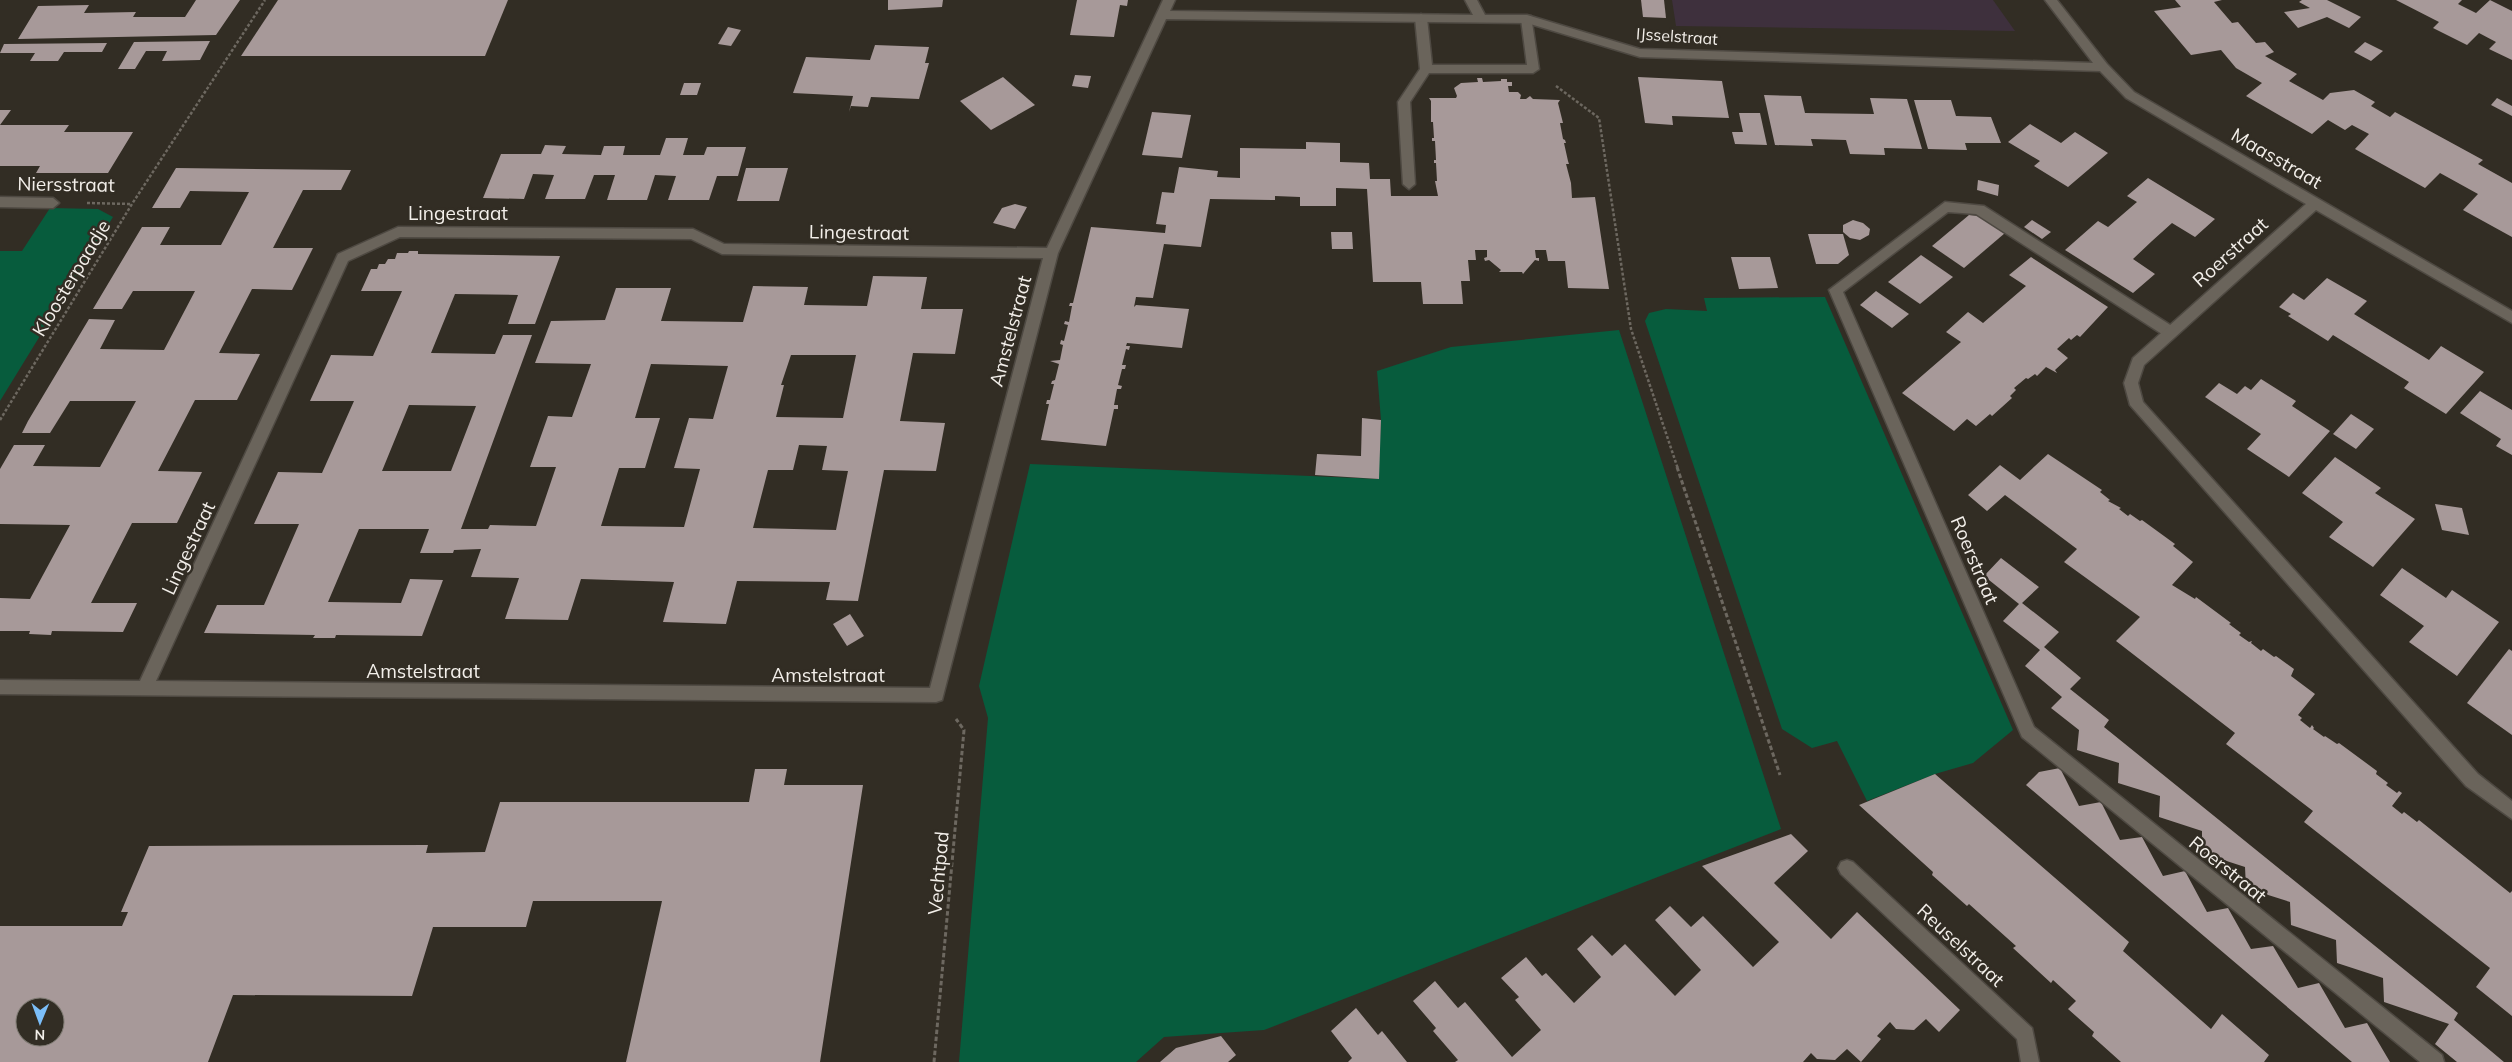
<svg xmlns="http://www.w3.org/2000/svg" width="2512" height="1062" viewBox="0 0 2512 1062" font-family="Mulish,sans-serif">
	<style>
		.education { fill: #3e303d }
		.green { fill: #075c3d }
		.building { fill: #a79999; fill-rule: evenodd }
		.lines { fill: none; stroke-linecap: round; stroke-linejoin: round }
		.lane-casing { stroke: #4e4942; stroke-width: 3 }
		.street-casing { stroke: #4e4942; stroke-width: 3 }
		.path-far1 { stroke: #6d6860; stroke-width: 2.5; stroke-dasharray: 3 2; stroke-linecap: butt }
		.path { stroke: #6d6860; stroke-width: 3; stroke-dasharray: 4.5 2.5; stroke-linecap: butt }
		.lane { fill: #6a645b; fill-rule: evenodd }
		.street { fill: #6a645b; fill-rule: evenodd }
		.labels { text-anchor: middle; stroke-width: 5; stroke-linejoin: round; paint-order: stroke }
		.far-street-label { font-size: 16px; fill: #f3efea; stroke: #322d24 }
		.street-label { font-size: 19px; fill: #f3efea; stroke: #322d24 }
	</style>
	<rect width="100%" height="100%" fill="#322d24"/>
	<polygon class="education" points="1672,0 1993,0 2015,31 1676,26"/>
	<g class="green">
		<polygon points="50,208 98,209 113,217 0,401 0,251 22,251"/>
		<polygon points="1825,297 2013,730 1973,763 1935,774 1867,801 1837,741 1812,748 1782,729 1645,321 1649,313 1666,309 1707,311 1704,298"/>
		<polygon points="1619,330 1781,829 1264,1030 1164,1037 1136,1062 959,1062 988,718 979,686 1030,464 1378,479 1381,420 1377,371 1451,347"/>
	</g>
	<g class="building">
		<polygon points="196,0 240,0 216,35 18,39 38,6 89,5 84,13 136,12 133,17 185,17"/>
		<polygon points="278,0 508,0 485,56 241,56"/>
		<polygon points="888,0 943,0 942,7 888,10"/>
		<polygon points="1077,0 1128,0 1127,6 1120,5 1114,37 1070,35"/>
		<polygon points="1641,0 1664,0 1666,18 1643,17"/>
		<polygon points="2175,0 2222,0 2214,2 2232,23 2238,22 2256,43 2265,42 2274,52 2265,56 2297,74 2289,81 2323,100 2330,93 2354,90 2375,102 2371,106 2390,117 2395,112 2483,160 2478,164 2512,183 2512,237 2463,210 2478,194 2440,173 2425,188 2355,149 2369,134 2352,125 2345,130 2328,120 2312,134 2246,96 2262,83 2236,68 2221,50 2191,55 2154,11 2181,7"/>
		<polygon points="2302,0 2327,0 2361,17 2349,28 2327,17 2298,28 2284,12 2310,8 2299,2"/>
		<polygon points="2396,0 2462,0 2458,4 2476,13 2490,0 2512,11 2512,60 2489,49 2496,42 2479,33 2467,45 2433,28 2439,22"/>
		<polygon points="728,27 741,30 731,46 718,44"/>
		<polygon points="210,41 200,60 162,61 167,51 146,51 135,69 118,69 134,42"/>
		<polygon points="2365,42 2383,51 2371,61 2354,52"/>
		<polygon points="107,43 102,52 64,52 58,61 30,61 35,53 0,53 4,44"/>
		<polygon points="875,45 929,47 925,63 929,63 919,99 871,97 868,107 851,106 849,112 853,96 793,93 806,57 870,60"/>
		<polygon points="1075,75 1091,76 1088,88 1072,86"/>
		<polygon points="1003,77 1035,105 991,130 960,101"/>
		<polygon points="1638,77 1722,81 1729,118 1672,116 1673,125 1645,123"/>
		<polygon points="1477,78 1482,78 1483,82 1501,81 1501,79 1507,79 1507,82 1512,82 1512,86 1508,86 1509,92 1518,92 1521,95 1520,99 1526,99 1530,96 1533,99 1560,100 1558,103 1563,123 1560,123 1563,139 1565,140 1566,143 1564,143 1568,161 1569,164 1566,164 1571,183 1572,198 1595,197 1609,289 1568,288 1565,261 1548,261 1546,250 1535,250 1536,258 1539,258 1539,261 1535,260 1523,274 1522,272 1499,272 1501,270 1489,260 1485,261 1484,258 1487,257 1487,250 1475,250 1476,260 1468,260 1470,281 1461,281 1463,304 1423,304 1421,282 1373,282 1367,189 1336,188 1336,206 1300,206 1300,197 1275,196 1275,200 1210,199 1201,247 1164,244 1153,298 1136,297 1134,307 1136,305 1189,309 1182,348 1127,343 1126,346 1130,346 1129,350 1126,349 1122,365 1126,365 1125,369 1122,369 1118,385 1122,386 1121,389 1117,389 1114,405 1118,405 1118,409 1114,409 1106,446 1041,440 1049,404 1046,404 1047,400 1050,400 1054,384 1051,384 1052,381 1055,380 1059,364 1050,361 1060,360 1063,345 1060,344 1061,340 1064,341 1068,325 1064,324 1065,321 1069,322 1072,306 1069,306 1070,303 1073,303 1091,227 1165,233 1166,225 1156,224 1162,192 1174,193 1179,167 1218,171 1217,177 1240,178 1240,148 1306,149 1306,142 1340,143 1340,162 1369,163 1370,179 1390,179 1391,196 1438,196 1435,181 1437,181 1436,163 1434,163 1434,160 1436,160 1435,141 1432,141 1432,138 1434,138 1433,122 1431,122 1431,101 1429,98 1456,98 1457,96 1454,88 1461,83 1478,82"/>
		<polygon points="684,83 701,83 697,95 680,95"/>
		<polygon points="1764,95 1801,96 1805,113 1874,114 1870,98 1907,99 1922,149 1884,148 1885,155 1850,154 1846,140 1811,139 1813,146 1775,145"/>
		<polygon points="2497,98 2512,106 2512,116 2491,105"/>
		<polygon points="1914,100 1951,100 1956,116 1991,117 2001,143 1965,143 1967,150 1928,149"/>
		<polygon points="0,110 11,110 0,125 69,125 64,132 133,132 108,173 36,173 40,166 0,166"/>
		<polygon points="1152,112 1191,115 1182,158 1142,155"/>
		<polygon points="1739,113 1760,113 1767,145 1735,144 1732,132 1743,132"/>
		<polygon points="2030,124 2061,143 2075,132 2108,153 2068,187 2034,166 2040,161 2008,142"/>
		<polygon points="666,138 688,138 683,155 704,155 707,147 746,147 738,176 717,176 709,200 668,200 676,176 655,175 647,200 607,200 615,175 594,175 585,199 545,199 554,175 533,174 524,199 483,198 501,154 541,154 545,145 566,146 562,154 601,155 604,146 625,146 623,155 660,155"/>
		<polygon points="176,168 351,170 341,190 303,190 273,248 313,248 292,290 252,289 219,353 260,354 237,400 195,400 158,471 202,472 177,523 132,523 91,603 137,603 123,632 52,631 51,635 29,634 30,631 0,631 0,598 30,599 70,525 0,524 0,469 14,445 45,445 33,466 100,467 136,401 70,401 50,433 22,433 28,421 89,319 115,320 100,349 164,350 195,291 133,291 122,309 93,309 142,227 170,227 160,245 221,245 249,192 190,191 180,208 152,208"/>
		<polygon points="746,168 788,168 779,201 737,201"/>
		<polygon points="2148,178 2215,219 2195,237 2172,223 2152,241 2133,259 2155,274 2133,293 2065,250 2098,221 2108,227 2137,202 2127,196"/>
		<polygon points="1978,180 1999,185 1998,196 1977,190"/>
		<polygon points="1015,204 1027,207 1015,229 993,223 1002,208"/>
		<polygon points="1969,215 1979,216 2005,233 1964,268 1932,246"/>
		<polygon points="1853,220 1863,223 1870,229 1869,235 1860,240 1850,238 1843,232 1843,225"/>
		<polygon points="2032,220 2051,232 2042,239 2024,227"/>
		<polygon points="1331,232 1352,232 1353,249 1332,249"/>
		<polygon points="1808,234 1843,234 1849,255 1838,264 1816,264"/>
		<path d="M409 251H418V254L560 256 535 324H508L518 295 455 294 431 353 495 354 503 335H532L461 529H488L490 525 536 526 556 467H530L548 416 572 417 591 364 535 363 551 321 605 320 616 288H671L661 321 743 322 753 286 808 287 804 305 867 306 873 276 927 277 921 309H963L955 354 913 353 900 421 945 423 936 471 884 470 858 601 826 600 830 582 737 581 726 624 663 622 674 582 581 579 568 620 505 619 519 578 471 577 481 549 454 550 453 553H420L429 529H359L328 602 401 603 410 579 443 580 422 636 336 635 335 638H313L315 635 204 633 217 605H264L299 524H254L278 472 322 473 354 401H310L331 355 373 356 402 291H361L371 269H377L379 264H385L388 259H395L397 253H408ZM791 355H856L843 418 776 417 784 385H781ZM651 364 728 366 713 419 689 418 674 468 700 469 684 527 601 526 619 468H645L660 418H635ZM409 405 476 406 451 471H382ZM799 445 827 446 822 470 848 471 836 530 753 528 768 470H793Z"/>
		<polygon points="1921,255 1953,277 1920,304 1888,282"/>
		<polygon points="1731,257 1770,257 1778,288 1739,289"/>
		<polygon points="2031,257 2108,307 2080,337 2077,335 2071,340 2069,338 2057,349 2068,358 2055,370 2057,373 2046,367 2037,376 2035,374 2028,379 2026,378 2014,388 2016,390 2010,396 2012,398 1992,416 1990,414 1976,426 1967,419 1954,431 1902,393 1961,342 1946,332 1968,312 1983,323 2026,286 2009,275"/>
		<polygon points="2327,278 2367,301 2354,314 2429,360 2441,346 2484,372 2446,414 2404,388 2409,382 2333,335 2328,341 2288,316 2291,314 2279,307 2293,293 2304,300"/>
		<polygon points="1876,291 1909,314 1892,328 1860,305"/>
		<polygon points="2261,379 2296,401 2292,406 2330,431 2289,477 2247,449 2261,434 2205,397 2219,383 2237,394 2245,386 2251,390"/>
		<polygon points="2480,391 2512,410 2512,455 2496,446 2501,439 2460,413"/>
		<polygon points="2351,414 2374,429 2356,449 2333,434"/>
		<polygon points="1362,418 1381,420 1379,479 1315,475 1317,454 1361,456"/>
		<polygon points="2048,454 2102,490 2100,492 2110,500 2108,501 2121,508 2119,509 2128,516 2130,514 2140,521 2142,520 2175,544 2173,546 2193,562 2172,585 2195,599 2196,597 2231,623 2229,624 2241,633 2239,635 2249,642 2252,641 2251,643 2261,651 2263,649 2274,657 2276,656 2294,669 2291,676 2315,694 2298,715 2302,718 2300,720 2310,728 2312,725 2314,728 2313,729 2324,737 2325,736 2337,744 2339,743 2377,771 2376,774 2388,783 2386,785 2397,793 2399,791 2402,793 2392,806 2402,814 2404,812 2417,822 2419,820 2510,893 2512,891 2512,1016 2476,987 2490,968 2304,822 2313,811 2226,744 2235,733 2116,641 2140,617 2064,562 2077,549 2005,495 1987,511 1968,495 2000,465 2020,480"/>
		<polygon points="2335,457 2381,488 2375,493 2415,519 2373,567 2329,537 2343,522 2302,493"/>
		<polygon points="2435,504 2462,508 2469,535 2442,530"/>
		<polygon points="2001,558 2039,587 2022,603 2059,632 2044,647 2081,678 2070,689 2109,720 2104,727 2458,1013 2454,1020 2504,1062 2457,1062 2435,1044 2449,1024 2384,1002 2383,978 2337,963 2336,940 2291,925 2290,902 2246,888 2245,867 2202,853 2202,831 2159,817 2160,796 2118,783 2119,763 2077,750 2079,730 2051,708 2062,697 2025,666 2040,650 2003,621 2019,604 1984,576"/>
		<polygon points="2402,568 2446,598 2452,590 2499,622 2457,676 2409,642 2424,626 2380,595"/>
		<polygon points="850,614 864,636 847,646 833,624"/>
		<polygon points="2509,649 2512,651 2512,735 2467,703"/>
		<polygon points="2060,768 2079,806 2101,802 2120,840 2142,837 2163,876 2185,871 2207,912 2228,908 2251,949 2273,946 2298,988 2319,983 2345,1028 2367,1023 2390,1062 2352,1062 2026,785 2039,772"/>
		<path d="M755 769H787L784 785H863L820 1062H626L662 901H533L526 927H433L412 996 233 995 208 1062H0V926H122L128 912H121L149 846 428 845 426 853 485 852 500 802H749ZM25 1007H55V1037H25Z"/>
		<polygon points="1935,774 2129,942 2123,951 2211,1029 2222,1014 2269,1055 2264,1062 2121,1062 2092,1036 2094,1032 2068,1009 2076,1001 2053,980 2051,983 2013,948 2016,946 1969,904 1967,906 1949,890 1932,875 1933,872 1859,805"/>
		<polygon points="1791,834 1808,851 1774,883 1831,939 1857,912 1960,1010 1939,1032 1926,1019 1914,1030 1896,1029 1890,1022 1877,1036 1881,1039 1861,1062 1847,1049 1835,1060 1817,1059 1811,1053 1803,1062 1455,1062 1458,1060 1433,1031 1436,1028 1413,1001 1435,981 1458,1008 1465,1002 1512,1057 1541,1030 1515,1000 1519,997 1501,978 1526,957 1542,976 1546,973 1574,1003 1601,977 1577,949 1592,935 1612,956 1625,944 1675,996 1701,970 1655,920 1670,906 1691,927 1703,916 1753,967 1779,942 1702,866"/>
		<polygon points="1356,1008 1378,1035 1382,1031 1407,1062 1348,1062 1352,1058 1331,1031"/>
		<polygon points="1221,1036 1236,1055 1228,1062 1160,1062 1176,1048"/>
	</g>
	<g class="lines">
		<g class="lane-casing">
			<g id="lane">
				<polygon points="1421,14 1427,18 1432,65 1527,65 1521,19 1523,16 1531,16 1539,69 1533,73 1429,73 1410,102 1415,184 1409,189 1403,184 1398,102 1420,69 1415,18"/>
				<polygon points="1945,202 1984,206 2175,328 2177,332 2170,337 2165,336 1976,214 1948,212 1843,292 2034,727 2442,1055 2444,1062 2420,1062 2022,737 1829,290"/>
			</g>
		</g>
		<g class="street-casing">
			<g id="street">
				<path d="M1163 0H1175L1170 11 1473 15 1465 0H1477L1485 15H1527L1640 49 2093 63 2045 0H2057L2107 64 2134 92 2512 311V323L2316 210 2144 365 2138 383 2143 402 2478 774 2512 801V819L2466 786 2130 405 2124 383 2133 358 2306 204 2126 98 2100 71 1640 57 1527 23 1166 19 1058 253 942 700 936 702 0 694V680L140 681 338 254 398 227 693 229 724 244 1047 248ZM400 237 691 239 722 254 1043 258 930 688 156 681 348 261Z"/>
				<polygon points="0,197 53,198 59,203 53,208 0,207"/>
				<polygon points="1847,860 1853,862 2032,1028 2039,1062 2021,1062 2017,1039 1841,874 1838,868 1841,862"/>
			</g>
		</g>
		<g class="path-far1">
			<polyline points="1556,86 1599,118 1631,329 1678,469"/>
			<polyline points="87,203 131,204"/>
			<polyline points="0,420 132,204 265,0"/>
		</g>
		<g class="path">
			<polyline points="1677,467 1780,775"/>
			<polyline points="934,1062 964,730 956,719"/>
		</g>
		<use href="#lane" class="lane"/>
		<use href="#street" class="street"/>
	</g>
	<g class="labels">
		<g class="far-street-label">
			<text transform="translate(1677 36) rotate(4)" y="6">IJsselstraat</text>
		</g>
		<g class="street-label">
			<text transform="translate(2277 158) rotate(30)" y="7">Maasstraat</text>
			<text transform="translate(66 184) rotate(1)" y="7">Niersstraat</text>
			<text x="458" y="220">Lingestraat</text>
			<text transform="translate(859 232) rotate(1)" y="7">Lingestraat</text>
			<text transform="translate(2230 252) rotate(-42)" y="7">Roerstraat</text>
			<text transform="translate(71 278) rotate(-59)" y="7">Kloosterpaadje</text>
			<text transform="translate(1010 331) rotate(-75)" y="7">Amstelstraat</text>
			<text transform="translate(188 548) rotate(-65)" y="7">Lingestraat</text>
			<text transform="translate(1975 560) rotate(67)" y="7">Roerstraat</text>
			<text x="423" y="678">Amstelstraat</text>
			<text x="828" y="682">Amstelstraat</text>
			<text transform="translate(2228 869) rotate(39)" y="7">Roerstraat</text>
			<text transform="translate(938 873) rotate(-85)" y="7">Vechtpad</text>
			<text transform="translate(1961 945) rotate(43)" y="7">Reuselstraat</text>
		</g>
	</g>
	<g transform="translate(40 1022) rotate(181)"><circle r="24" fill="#322d24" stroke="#7f7b73"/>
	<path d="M0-4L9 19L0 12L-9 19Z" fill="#7bbef9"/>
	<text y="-8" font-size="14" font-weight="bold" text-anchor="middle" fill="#f3efea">N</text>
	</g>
</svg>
